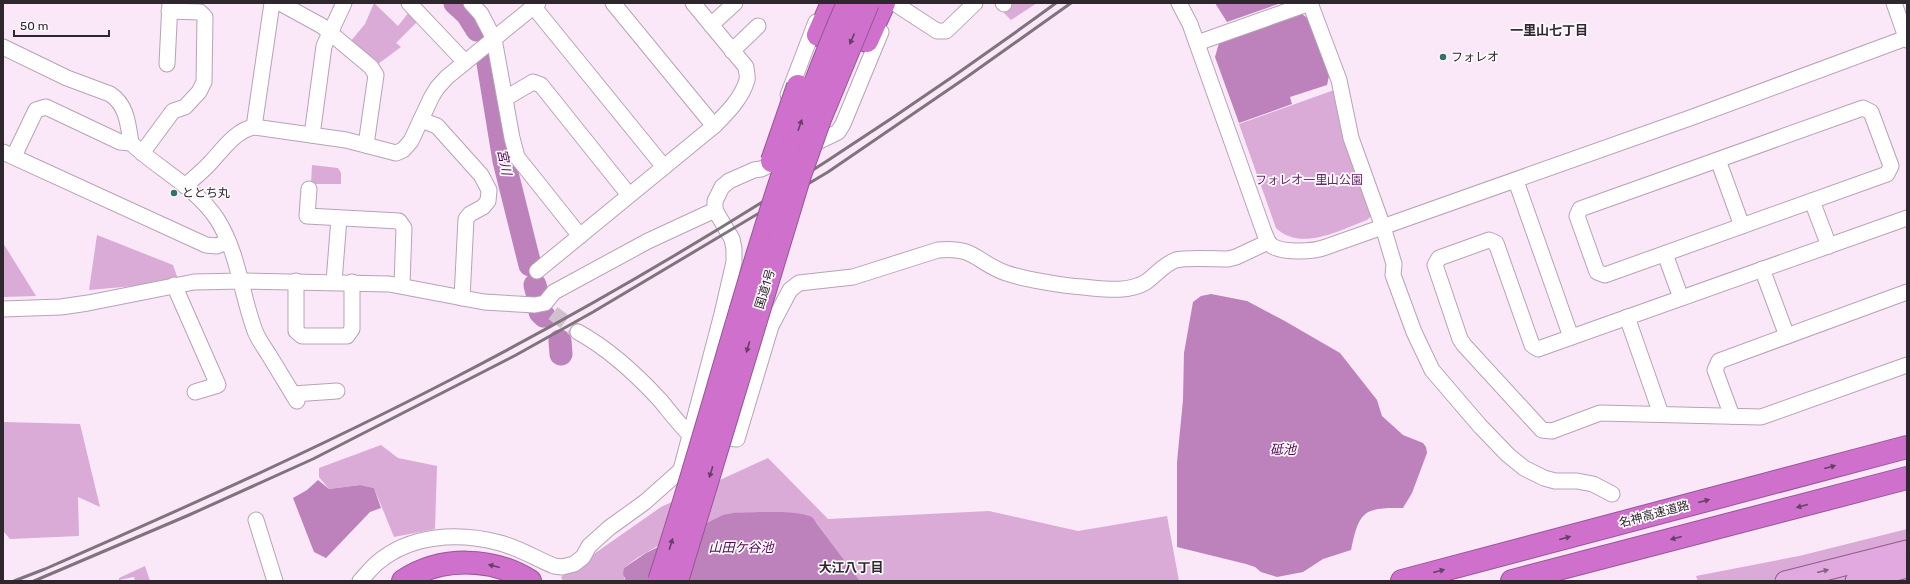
<svg xmlns="http://www.w3.org/2000/svg" width="1910" height="584" viewBox="0 0 1910 584" font-family="Rubik,'Noto Sans JP',sans-serif">
	<style>
		.green { fill: #daabd7 }
		.water { fill: #bd81bb }
		.lines { fill: none; stroke-linecap: round; stroke-linejoin: round }
		.river { stroke: #bd81bb; stroke-width: 23 }
		.minor-tunnel { stroke: #d1c1cf; stroke-width: 15; stroke-dasharray: 15 8; stroke-linecap: butt }
		.minor-casing { stroke: #b6a4b5; stroke-width: 17 }
		.major-casing { stroke: #965694; stroke-width: 21 }
		.highway-casing { stroke: #965694; stroke-width: 24 }
		.minor { stroke: #fff; stroke-width: 15 }
		.major { stroke: #e2a9e0; stroke-width: 19 }
		.highway { stroke: #ce70cc; stroke-width: 22 }
		.rail { stroke: #7f737d; stroke-width: 3 }
		.highway-bridge-casing { stroke: #965694; stroke-width: 24; stroke-linecap: butt }
		.highway-bridge { stroke: #ce70cc; stroke-width: 22 }
		.oneway { fill: #664165 }
		.oneway2 { fill: #7f627e }
		.poi-dot { fill: #317467; stroke: #fdf9fd; stroke-width: 1.5 }
		.labels { text-anchor: middle; stroke-width: 3.5; stroke-linejoin: round; paint-order: stroke }
		.poi-label { font-size: 12px; fill: #2e272d; stroke: #fdf9fd; text-anchor: start }
		.park-label { font-size: 12px; fill: #6c246b; stroke: #fdf9fd }
		.street-label { font-size: 12px; fill: #2e272d; stroke: #fdf9fd }
		.neighbourhood-label { font-size: 13px; font-weight: bold; fill: #2e272d; stroke: #fdf9fd }
		.water-label { font-size: 13px; font-style: italic; fill: #510552; stroke: #fdf9fd }
	</style>
	<rect width="100%" height="100%" fill="#fae7f8"/>
	<g class="green">
		<polygon points="374,3 398,26 409,12 418,21 396,43 401,47 378,64 350,42 365,24"/>
		<polygon points="1009,3 1037,3 1011,20 1001,10"/>
		<path d="M1337 89 1372 215 1367 220C1340 230 1301 252 1276 228L1239 124Z"/>
		<polygon points="312,165 338,168 341,173 341,184 311,184"/>
		<polygon points="97,235 173,265 179,282 89,290"/>
		<polygon points="3,243 36,296 3,297"/>
		<polygon points="3,422 80,424 100,507 78,497 79,536 10,539 3,531"/>
		<polygon points="381,445 398,458 437,466 435,529 394,537 374,488 360,485 329,489 319,477 319,468"/>
		<polygon points="768,458 828,519 989,511 1078,531 1167,516 1179,581 860,581 816,522 789,513 733,513 656,547 637,558 624,568 624,578 626,581 563,581 561,577 661,507"/>
		<polygon points="1907,529 1907,581 1698,581 1696,576 1799,556"/>
		<polygon points="145,566 150,581 135,581 134,577 119,580 119,578"/>
	</g>
	<g class="water">
		<polygon points="1215,3 1281,3 1227,22"/>
		<polygon points="1302,14 1310,20 1329,76 1327,85 1290,97 1292,104 1239,123 1215,57 1219,43"/>
		<path d="M1211 294 1247 301 1283 320 1340 353 1377 400 1382 416 1403 435 1423 443 1426 447 1427 453 1412 493 1403 508C1363 507 1359 512 1351 550L1323 559 1303 572 1277 577 1261 572 1255 567 1246 564 1177 547V462L1183 400 1184 353 1193 302 1201 296Z"/>
		<polygon points="318,480 329,489 360,485 374,488 381,508 370,512 326,558 314,552 293,498 307,490"/>
		<path d="M733 513C754 513 794 509 812 517L860 581H626L623 574 624 568 646 553 723 515Z"/>
	</g>
	<g class="lines">
		<g class="river">
			<polyline points="455,3 467,14 477,30"/>
			<polyline points="487,57 504,161 530,265"/>
			<polyline points="535,285 538,297"/>
			<polyline points="540,312 544,316"/>
			<polyline points="560,341 561,354"/>
		</g>
		<polyline class="minor-tunnel" points="553,313 578,332"/>
		<g class="minor-casing">
			<g id="minor">
				<polyline points="280,3 322,26 371,67 376,75 366,145"/>
				<polyline points="409,3 465,62"/>
				<polyline points="471,3 481,14 494,39 512,138 517,157 580,236"/>
				<polyline points="613,3 714,126"/>
				<polyline points="894,3 937,31 946,31 975,3"/>
				<polyline points="1003,3 1004,4"/>
				<path d="M1179 3 1190 24 1264 232C1266 237 1268 243 1272 246 1284 253 1313 252 1326 247L1690 118 1906 38"/>
				<polyline points="1310,3 1339,80 1351,138 1383,227 1394,264 1393,275 1414,332 1432,370 1480,426 1508,455 1524,468 1544,478 1555,481 1577,481 1593,484 1612,494"/>
				<polyline points="1894,3 1907,40"/>
				<polyline points="533,6 664,167"/>
				<polyline points="711,25 735,3"/>
				<polyline points="1197,43 1310,3"/>
				<path d="M3 47 67 78 110 94C127 105 128 124 131 143 158 169 196 187 217 219 239 254 241 294 255 331 258 339 264 347 269 355 278 370 288 386 297 401"/>
				<polyline points="732,51 758,26"/>
				<polyline points="167,64 170,3"/>
				<polyline points="788,95 816,22"/>
				<polyline points="506,98 533,82 541,85 629,195"/>
				<polygon points="1863,108 1871,112 1891,166 1887,174 1605,275 1597,272 1577,216 1580,209"/>
				<polyline points="421,120 437,126 481,175 489,190 488,201 483,207 470,214 466,219 462,298"/>
				<polyline points="254,127 272,3"/>
				<polyline points="312,135 324,46 344,3"/>
				<polyline points="807,147 838,132 843,124 881,32"/>
				<polyline points="3,152 206,245 217,246 228,241"/>
				<polyline points="142,153 173,111 185,107 199,92 204,82 205,17 200,12 169,11"/>
				<polyline points="14,156 36,110 46,107 120,142 131,143"/>
				<polyline points="1718,160 1742,226"/>
				<polyline points="1516,181 1571,337"/>
				<path d="M185 186C194 178 203 171 211 162 223 149 236 130 254 127L346 140 396 153 403 150 411 141 431 98 437 88 447 77 538 3"/>
				<polyline points="309,189 307,216 399,221 404,228 402,285"/>
				<polyline points="1812,201 1829,246"/>
				<polyline points="1907,218 1538,349 1532,345 1496,243 1489,240 1439,258 1435,265 1460,339 1464,345 1542,430 1552,431 1600,413 1761,417 1907,365"/>
				<polyline points="1665,254 1681,298"/>
				<polyline points="1762,269 1787,336"/>
				<path d="M537 271 714 126C727 113 742 98 747 80 748 76 746 71 746 67L693 3"/>
				<polyline points="296,281 296,331 302,336 347,336 352,329 352,282"/>
				<polyline points="334,282 339,218"/>
				<polyline points="174,285 218,385 195,392"/>
				<polyline points="3,309 61,307 88,303 194,282 242,281 389,284 484,302 535,305 545,303 554,292 648,241 715,210"/>
				<polyline points="1627,317 1661,414"/>
				<path d="M578 332C609 349 636 374 660 400 670 412 679 424 690 435L737 439 771 326 790 290 799 283 853 277 938 250C975 246 977 263 1006 273 1024 279 1064 286 1083 287 1104 289 1128 293 1146 282 1156 275 1164 264 1176 260 1186 257 1216 259 1228 259L1236 257 1268 242"/>
				<polyline points="293,394 337,391"/>
				<polyline points="1732,416 1715,370 1719,361 1907,292"/>
				<polyline points="256,520 275,581"/>
				<path d="M360 581C366 575 371 568 377 563 411 534 459 532 500 543 519 548 537 559 554 566L562 567 574 564 583 557 589 546 609 528 645 502 681 470 722 314 734 262V249L732 239 715 210V201L722 187 729 181 754 170 761 169 782 159"/>
			</g>
		</g>
		<g class="major-casing">
			<g id="major">
				<polyline points="1785,581 1907,550"/>
				<polyline points="1855,581 1907,568"/>
			</g>
		</g>
		<g class="highway-casing">
			<g id="highway">
				<polyline points="818,35 832,3"/>
				<polyline points="867,41 884,3"/>
				<path d="M403 581C441 556 492 557 530 581"/>
				<polyline points="1402,581 1907,447"/>
				<polyline points="1512,581 1907,478"/>
			</g>
		</g>
		<use href="#minor" class="minor"/>
		<use href="#major" class="major"/>
		<use href="#highway" class="highway"/>
		<g class="rail">
			<path d="M14 581 45 569C182 509 319 448 452 379 661 271 866 142 1056 3"/>
			<polyline points="34,581 189,515 313,459 516,355 593,312 828,172 964,79 1071,3"/>
		</g>
		<g class="highway-bridge-casing">
			<g id="highway-bridge">
				<polyline points="772,161 798,86"/>
				<path d="M659 581C723 388 766 189 848 3"/>
				<polyline points="677,581 800,175 820,119 868,3"/>
			</g>
		</g>
		<use href="#highway-bridge" class="highway-bridge"/>
	</g>
	<defs><path id="oneway-solid" d="M-6-.8H1V-3.2L6.5 0L1 3.2V.8H-6Z"/></defs>
	<g class="oneway">
		<use href="#oneway-solid" transform="translate(852 39) rotate(114)"/>
		<use href="#oneway-solid" transform="translate(800 125) rotate(-71)"/>
		<use href="#oneway-solid" transform="translate(748 347) rotate(106)"/>
		<use href="#oneway-solid" transform="translate(1830 467) rotate(-15)"/>
		<use href="#oneway-solid" transform="translate(711 472) rotate(107)"/>
		<use href="#oneway-solid" transform="translate(1704 501) rotate(-15)"/>
		<use href="#oneway-solid" transform="translate(1802 506) rotate(165)"/>
		<use href="#oneway-solid" transform="translate(1565 538) rotate(-15)"/>
		<use href="#oneway-solid" transform="translate(1676 538) rotate(165)"/>
		<use href="#oneway-solid" transform="translate(671 544) rotate(-73)"/>
		<use href="#oneway-solid" transform="translate(494 566) rotate(-166)"/>
		<use href="#oneway-solid" transform="translate(1439 571) rotate(-15)"/>
	</g>
	<use class="oneway2" href="#oneway-solid" transform="translate(1823 571) rotate(-14)"/>
	<g class="poi-dot">
		<circle cx="1443" cy="57" r="4"/>
		<circle cx="174" cy="193" r="4"/>
	</g>
	<g class="labels">
		<g class="poi-label">
			<text x="1451" y="61">フォレオ</text>
			<text x="182" y="197">ととち丸</text>
		</g>
		<g class="park-label">
			<text x="1309" y="184">フォレオ一里山公園</text>
		</g>
		<g class="street-label">
			<text transform="translate(765 289) rotate(-73)" y="4">国道1号</text>
			<text transform="translate(1654 514) rotate(-15)" y="4">名神高速道路</text>
		</g>
		<g class="neighbourhood-label">
			<text x="1549" y="35">一里山七丁目</text>
			<text x="851" y="572">大江八丁目</text>
		</g>
		<g class="water-label">
			<text transform="translate(505 162) rotate(78)" y="5">宮川</text>
			<text x="1283" y="454">砥池</text>
			<text x="741" y="552">山田ケ谷池</text>
		</g>
	</g>
	<rect width="1910" height="584" fill="none" stroke="#2e272d" stroke-width="8"/>
	<path d="M14 30v6h95v-6" fill="none" stroke="#2e272d" stroke-width="2"/>
	<text x="20" y="30" font-size="12" fill="#2e272d" stroke="#fdf9fd" stroke-width="3" paint-order="stroke">50 m</text>
</svg>
